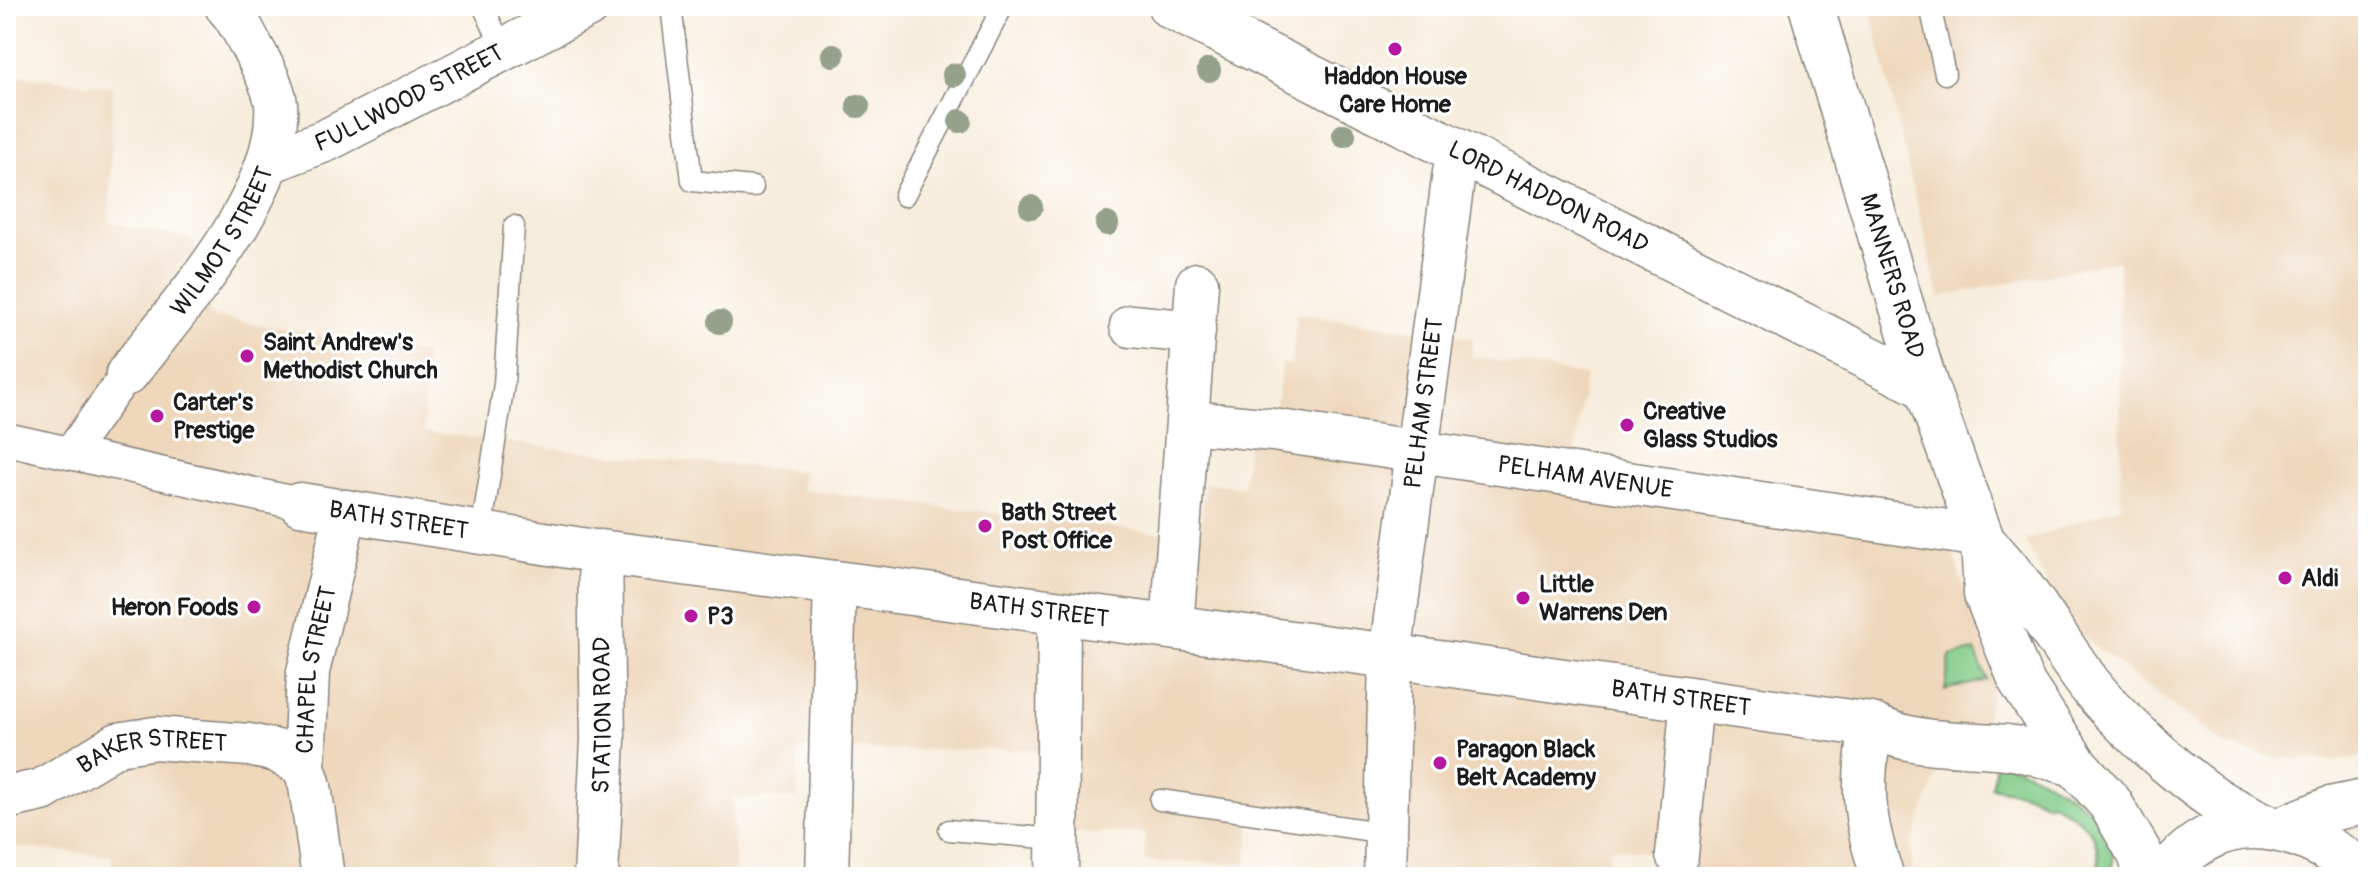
<svg xmlns="http://www.w3.org/2000/svg" width="2374" height="883" viewBox="0 0 2374 883" font-family="Pangolin,sans-serif">
	<style>
		.built { fill: #eed7bb }
		.green { fill: #81cb87; stroke: #4e7452; stroke-width: 2 }
		.lines { fill: none; stroke-linecap: round; stroke-linejoin: round }
		.service-casing { stroke: #8a847c; stroke-width: 23 }
		.pedestrian-casing { stroke: #8a847c; stroke-width: 35 }
		.minor-casing { stroke: #8a847c; stroke-width: 45 }
		.tertiary-casing { stroke: #8a847c; stroke-width: 47 }
		.secondary-casing { stroke: #8a847c; stroke-width: 47 }
		.primary-casing { stroke: #8a847c; stroke-width: 47 }
		.service { stroke: #fff; stroke-width: 20 }
		.pedestrian { stroke: #fff; stroke-width: 32 }
		.minor { stroke: #fff; stroke-width: 42 }
		.tertiary { stroke: #fff; stroke-width: 44 }
		.secondary { stroke: #fff; stroke-width: 44 }
		.primary { stroke: #fff; stroke-width: 44 }
		.tree { fill: #95a18a }
		.poi-dot { fill: #b5179e; stroke: #fff; stroke-width: 3 }
		.labels { text-anchor: middle; stroke-width: 6; stroke-linejoin: round; paint-order: stroke }
		.poi-label { font-size: 24px; font-weight: bold; fill: #1c1c1c; stroke: #fff; text-anchor: start }
		.street-label { font-size: 24px; fill: #1c1c1c; stroke: #fff }
	</style>
	<rect width="100%" height="100%" fill="#fff"/>
	<filter id="ink" filterUnits="userSpaceOnUse"><feTurbulence type="fractalNoise" baseFrequency=".0125" numOctaves="2"/><feDisplacementMap in="SourceGraphic" scale="16" xChannelSelector="R" yChannelSelector="G"/><feConvolveMatrix kernelMatrix="1 2 1 2 8 2 1 2 1" color-interpolation-filters="sRGB"/></filter>
	<filter id="wash" filterUnits="userSpaceOnUse"><feTurbulence type="fractalNoise" baseFrequency=".006" numOctaves="4" result="noise"/><feDisplacementMap in="SourceGraphic" scale="32" xChannelSelector="R" yChannelSelector="G"/><feGaussianBlur stdDeviation="1.8" result="paint"/><feColorMatrix in="noise" values="0 0 0 0 0 0 0 0 0 0 0 0 0 0 0 0 0 1.4 0 .05"/><feComposite in="paint" operator="in"/></filter>
	<g filter="url(#wash)">
		<rect width="100%" height="100%" fill="#f7eddd"/>
		<g class="built">
			<polygon points="1870,6 2368,6 2368,756 2335,761 2275,758 2225,745 2095,646 2066,619 2025,541 2121,506 2119,260 1939,297"/>
			<polygon points="6,74 113,87 109,222 194,240 211,316 425,354 424,432 611,455 803,471 802,490 1200,538 1205,483 1243,487 1250,424 1273,427 1282,364 1291,364 1297,314 1473,338 1471,357 1586,375 1570,483 1948,539 1995,679 1974,767 1942,762 1911,845 1912,877 1693,877 1692,856 1609,848 1609,877 1401,877 1402,840 1251,819 1247,864 1145,861 1145,833 1069,833 1069,750 798,749 798,798 732,798 735,877 110,877 112,856 6,846"/>
		</g>
		<g class="green">
			<polygon points="1975,651 1987,680 1945,690 1950,656"/>
			<path d="M1997 761C2045 775 2128 815 2111 877H2097C2106 834 2084 823 2052 802L2046 804 2030 795 1991 787Z"/>
		</g>
	</g>
	<g filter="url(#ink)">
		<g class="lines">
			<g class="service-casing">
				<g id="service">
					<polyline points="483,6 503,49"/>
					<polyline points="671,6 692,181 753,187"/>
					<polyline points="1930,6 1945,74"/>
					<polyline points="904,196 1003,6"/>
					<polyline points="481,533 504,384 514,226"/>
					<polyline points="1160,800 1386,833"/>
					<polyline points="949,830 1056,839"/>
				</g>
			</g>
			<g class="pedestrian-casing">
				<g id="pedestrian">
					<polyline points="6,439 300,504"/>
					<polyline points="70,453 127,374"/>
				</g>
			</g>
			<g class="minor-casing">
				<g id="minor">
					<path id="s1" d="M269 162 327 140 588 6"/>
					<polyline points="1131,326 1194,332"/>
					<path id="s2" d="M127 374C181 304 282 195 276 104 274 86 261 64 252 47 244 33 238 18 226 6"/>
					<path id="s3" d="M1189 422 1273 430 1981 536"/>
					<path id="s4" d="M300 504 600 552"/>
					<polyline points="1172,628 1197,284"/>
					<path d="M1871 725C1861 786 1862 818 1883 877"/>
					<path id="s5" d="M6 798 42 790 118 744 155 738 249 745 277 751 304 767"/>
					<polyline points="1677,855 1692,699"/>
					<path id="s6" d="M323 877 310 786 304 767 308 672 346 511"/>
					<polyline points="827,877 835,582"/>
					<polyline points="1057,877 1059,613"/>
					<path id="s7" d="M1385 877 1390 656 1457 150"/>
				</g>
			</g>
			<g class="tertiary-casing">
				<g id="tertiary">
					<path id="s8" d="M1170 6 1926 387"/>
					<path id="s9" d="M596 877 603 740 600 552 1390 656 1871 725C1914 747 1960 742 2007 747 2030 750 2053 759 2075 764"/>
				</g>
			</g>
			<g class="secondary-casing">
				<g id="secondary">
					<path id="s10" d="M1811 6 1926 387 1983 542 1986 594 2021 681 2075 764 2110 803 2140 854 2147 877"/>
					<path d="M1983 542C2025 584 2053 636 2089 684 2117 720 2177 773 2215 799 2230 809 2248 817 2264 825"/>
				</g>
			</g>
			<g class="primary-casing">
				<g id="primary">
					<polyline points="2284,828 2330,809 2368,801"/>
					<path d="M2165 877C2220 798 2306 824 2368 877"/>
				</g>
			</g>
			<use href="#service" class="service"/>
			<use href="#pedestrian" class="pedestrian"/>
			<use href="#minor" class="minor"/>
			<use href="#tertiary" class="tertiary"/>
			<use href="#secondary" class="secondary"/>
			<use href="#primary" class="primary"/>
		</g>
		<g class="tree">
			<circle cx="833" cy="55" r="12"/>
			<circle cx="1209" cy="70" r="12"/>
			<circle cx="954" cy="75" r="12"/>
			<circle cx="858" cy="106" r="12"/>
			<circle cx="960" cy="121" r="12"/>
			<circle cx="1344" cy="135" r="12"/>
			<circle cx="1031" cy="207" r="12"/>
			<circle cx="1107" cy="224" r="12"/>
			<circle cx="720" cy="322" r="12"/>
		</g>
	</g>
	<g class="poi-dot">
		<circle cx="1395" cy="49" r="8"/>
		<circle cx="247" cy="356" r="8"/>
		<circle cx="157" cy="416" r="8"/>
		<circle cx="1627" cy="425" r="8"/>
		<circle cx="985" cy="526" r="8"/>
		<circle cx="2285" cy="578" r="8"/>
		<circle cx="1523" cy="598" r="8"/>
		<circle cx="254" cy="607" r="8"/>
		<circle cx="691" cy="616" r="8"/>
		<circle cx="1440" cy="763" r="8"/>
	</g>
	<g class="labels">
		<g class="poi-label">
			<text x="1395" y="84" text-anchor="middle">Haddon House<tspan x="1395" dy="28">Care Home</tspan></text>
			<text x="263" y="350">Saint Andrew's<tspan x="263" dy="28">Methodist Church</tspan></text>
			<text x="173" y="410">Carter's<tspan x="173" dy="28">Prestige</tspan></text>
			<text x="1643" y="419">Creative<tspan x="1643" dy="28">Glass Studios</tspan></text>
			<text x="1001" y="520">Bath Street<tspan x="1001" dy="28">Post Office</tspan></text>
			<text x="2301" y="586">Aldi</text>
			<text x="1539" y="592">Little<tspan x="1539" dy="28">Warrens Den</tspan></text>
			<text x="238" y="615" text-anchor="end">Heron Foods</text>
			<text x="707" y="624">P3</text>
			<text x="1456" y="757">Paragon Black<tspan x="1456" dy="28">Belt Academy</tspan></text>
		</g>
		<g class="street-label">
			<text dy="8" stroke="none"><textPath href="#s1" startOffset="154">FULLWOOD STREET</textPath></text>
			<text dy="8" stroke="none"><textPath href="#s8" startOffset="424">LORD HADDON ROAD</textPath></text>
			<text dy="8" stroke="none"><textPath href="#s2" startOffset="164">WILMOT STREET</textPath></text>
			<text dy="8" stroke="none"><textPath href="#s10" startOffset="282">MANNERS ROAD</textPath></text>
			<text dy="8" stroke="none"><textPath href="#s7" startOffset="476">PELHAM STREET</textPath></text>
			<text dy="8" stroke="none"><textPath href="#s3" startOffset="400">PELHAM AVENUE</textPath></text>
			<text dy="8" stroke="none"><textPath href="#s4" startOffset="100">BATH STREET</textPath></text>
			<text dy="8" stroke="none"><textPath href="#s9" startOffset="768">BATH STREET</textPath></text>
			<text dy="8" stroke="none"><textPath href="#s6" startOffset="210">CHAPEL STREET</textPath></text>
			<text dy="8" stroke="none"><textPath href="#s9" startOffset="1416">BATH STREET</textPath></text>
			<text dy="8" stroke="none"><textPath href="#s9" startOffset="162">STATION ROAD</textPath></text>
			<text dy="8" stroke="none"><textPath href="#s5" startOffset="158">BAKER STREET</textPath></text>
		</g>
	</g>
	<rect width="2374" height="883" fill="none" stroke="#fff" stroke-width="32"/>
</svg>
